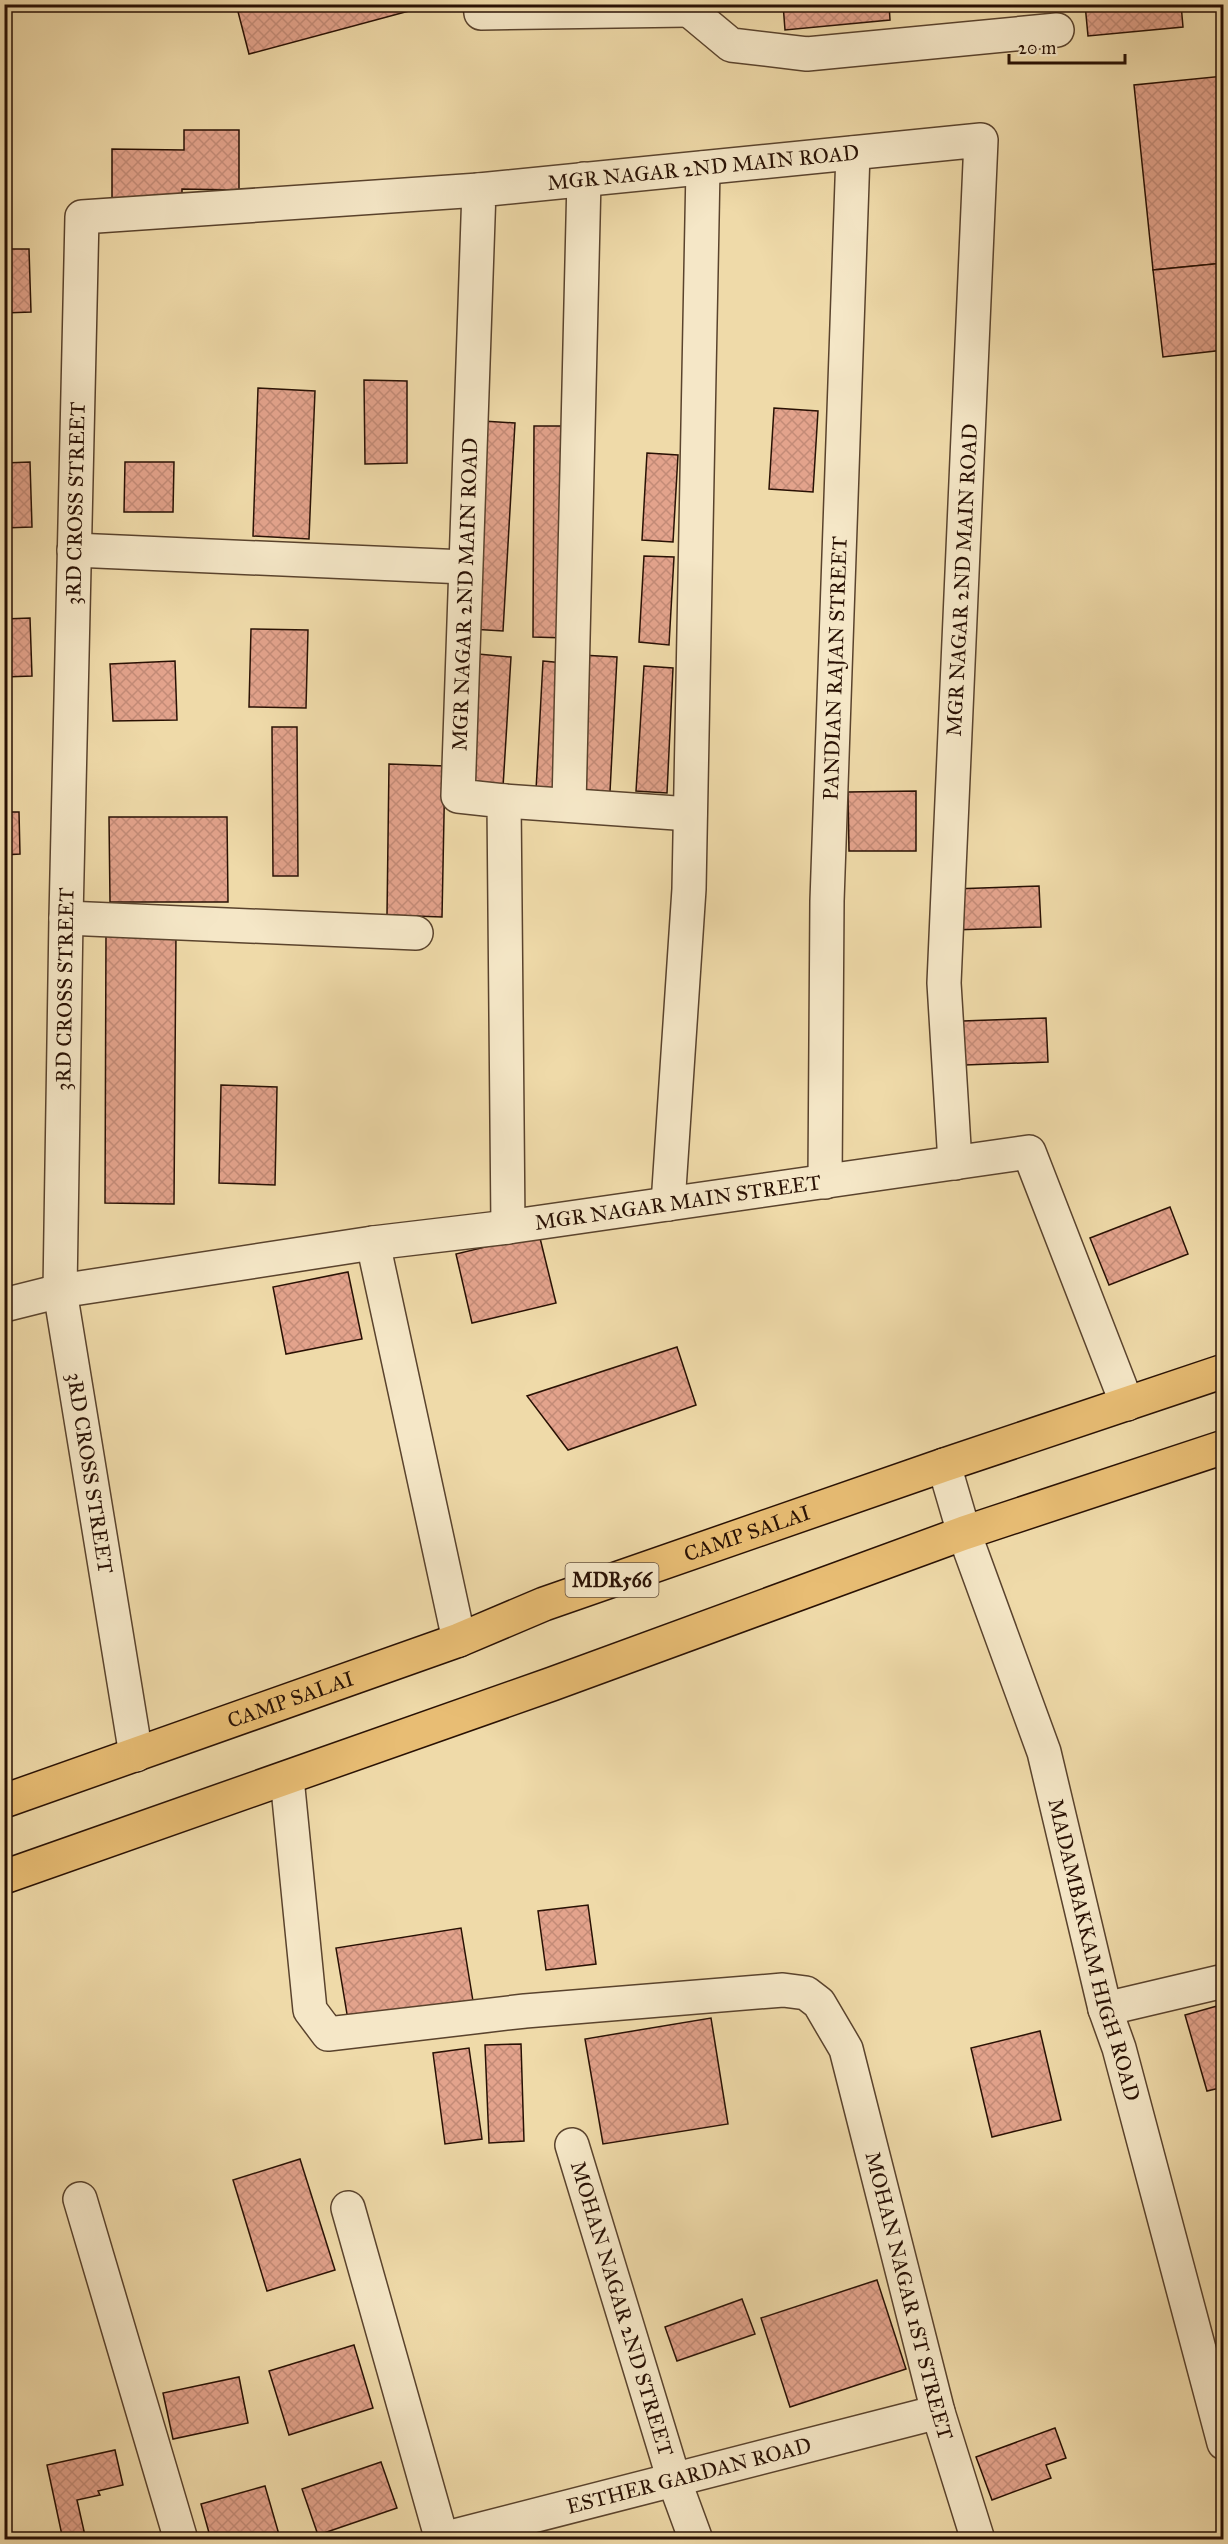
<svg xmlns="http://www.w3.org/2000/svg" width="1228" height="2544" viewBox="0 0 1228 2544" font-family="'IM FELL Great Primer',serif">
	<style>
		.building { fill: url(#building-cross-hatch); stroke: #291104; stroke-width: 1.5 }
		.lines { fill: none; stroke-linecap: round; stroke-linejoin: round }
		.minor-casing { stroke: #5a432d; stroke-width: 36 }
		.major-casing { stroke: #291104; stroke-width: 36 }
		.minor { stroke: #f5e7c7; stroke-width: 33 }
		.major { stroke: #e8bd74; stroke-width: 33 }
		.labels { text-anchor: middle; stroke-width: 4.5; stroke-linejoin: round; paint-order: stroke }
		.shield { fill: #f5e7c7; stroke: #66513e; stroke-width: 1.5 }
		.shield-label { font-size: 20px; font-weight: bold; fill: #291104 }
		.street-label { font-size: 21px; fill: #291104; stroke: #f5e7c7 }
	</style>
	<defs>
		<pattern id="building-cross-hatch" width="8" height="8" patternUnits="userSpaceOnUse" patternTransform="scale(1.5)"><rect width="8" height="8" fill="#e3a38c"/><path d="M0 0l8 8M0 8l8-8" fill="none" stroke="#c38b77"/></pattern>
	</defs>
	<rect width="100%" height="100%" fill="#efdaa9"/>
	<filter id="stains"><feTurbulence type="fractalNoise" baseFrequency=".00333" numOctaves="4"/><feColorMatrix values="0 0 0 0 .2 0 0 0 0 .09 0 0 0 0 .02 0 0 0 .5 -.17"/></filter>
	<radialGradient id="worn" r=".72"><stop offset=".6" stop-color="#630" stop-opacity="0"/><stop offset="1" stop-color="#630" stop-opacity=".3"/></radialGradient>
	<g class="building">
		<polygon points="236,4 435,4 249,54"/>
		<polygon points="783,4 889,4 890,20 785,30"/>
		<polygon points="1085,4 1181,4 1183,27 1088,36"/>
		<polygon points="1224,76 1224,263 1153,270 1134,85"/>
		<polygon points="184,130 239,130 239,190 182,189 182,203 112,202 112,149 184,150"/>
		<polygon points="4,249 29,249 31,312 4,313"/>
		<polygon points="1224,263 1224,350 1163,357 1153,270"/>
		<polygon points="364,380 407,381 407,463 365,464"/>
		<polygon points="258,388 315,391 309,539 253,536"/>
		<polygon points="774,408 818,411 813,492 769,489"/>
		<polygon points="483,421 515,423 503,631 471,629"/>
		<polygon points="534,426 567,426 566,638 533,637"/>
		<polygon points="647,453 678,455 673,542 642,540"/>
		<polygon points="30,462 32,527 4,528 4,463"/>
		<polygon points="125,462 174,462 173,512 124,512"/>
		<polygon points="644,556 674,557 669,645 639,642"/>
		<polygon points="30,618 32,676 4,677 4,619"/>
		<polygon points="251,629 308,630 306,708 249,707"/>
		<polygon points="478,654 511,657 503,787 470,785"/>
		<polygon points="581,655 617,657 610,792 573,790"/>
		<polygon points="175,661 177,720 113,721 110,664"/>
		<polygon points="543,661 564,663 557,792 536,790"/>
		<polygon points="644,666 673,668 667,793 636,791"/>
		<polygon points="272,727 297,727 298,876 273,876"/>
		<polygon points="389,764 445,766 442,917 387,915"/>
		<polygon points="916,791 916,851 849,851 848,792"/>
		<polygon points="4,812 19,812 20,854 4,855"/>
		<polygon points="109,817 227,817 228,902 110,902"/>
		<polygon points="1039,886 1041,927 954,930 953,889"/>
		<polygon points="106,931 176,932 174,1204 105,1203"/>
		<polygon points="1046,1018 1048,1062 965,1065 963,1021"/>
		<polygon points="221,1085 277,1087 275,1185 219,1183"/>
		<polygon points="1170,1207 1188,1254 1109,1285 1090,1238"/>
		<polygon points="539,1234 556,1303 472,1323 456,1254"/>
		<polygon points="348,1272 362,1339 286,1354 273,1287"/>
		<polygon points="677,1347 696,1405 568,1450 527,1396"/>
		<polygon points="588,1905 596,1964 546,1970 538,1911"/>
		<polygon points="461,1928 473,2001 348,2020 336,1948"/>
		<polygon points="1224,2004 1224,2087 1207,2091 1185,2015"/>
		<polygon points="711,2018 728,2124 603,2144 585,2039"/>
		<polygon points="1040,2031 1061,2120 992,2137 971,2048"/>
		<polygon points="521,2044 524,2141 489,2143 485,2045"/>
		<polygon points="469,2048 482,2139 445,2144 433,2053"/>
		<polygon points="300,2159 335,2270 267,2291 233,2180"/>
		<polygon points="877,2280 906,2369 790,2407 761,2318"/>
		<polygon points="742,2299 755,2334 677,2361 665,2327"/>
		<polygon points="354,2345 373,2408 289,2435 269,2371"/>
		<polygon points="239,2377 248,2423 173,2439 163,2393"/>
		<polygon points="1055,2428 1066,2458 1046,2465 1051,2478 992,2500 976,2457"/>
		<polygon points="115,2450 123,2485 98,2491 100,2495 77,2500 86,2540 63,2540 47,2465"/>
		<polygon points="381,2462 397,2508 318,2535 302,2489"/>
		<polygon points="265,2486 280,2538 211,2540 201,2504"/>
	</g>
	<g class="lines">
		<g class="minor-casing">
			<g id="minor">
				<polyline points="480,4 481,13 689,10 688,4"/>
				<polyline points="689,10 731,45 807,54 1057,30"/>
				<polyline points="74,550 465,567"/>
				<polyline points="504,801 690,814"/>
				<polyline points="569,805 584,179"/>
				<polyline points="66,918 416,933"/>
				<path id="s1" d="M825 1182 827 901 853 153"/>
				<polyline points="668,1204 689,889 703,168"/>
				<path id="s2" d="M508 1227 504 801 458 796 479 190 981 140 944 983 955 1163"/>
				<polyline points="373,1243 459,1640"/>
				<path id="s3" d="M4 1305 60 1291 373 1243 508 1227 1029 1152 1127 1404"/>
				<path id="s4" d="M944 1465 964 1533 1044 1752 1105 2009 1119 2048 1224 2443"/>
				<path id="s5" d="M136 1755 60 1291 66 918 82 217 479 190"/>
				<path id="s6" d="M287 1778 310 2010 328 2034 525 2011 783 1990 806 1993 819 2003 846 2049 938 2412 978 2540"/>
				<polyline points="1105,2009 1224,1981"/>
				<path id="s7" d="M572 2145 674 2480 696 2540"/>
				<polyline points="80,2199 181,2540"/>
				<polyline points="348,2208 442,2540"/>
				<path id="s8" d="M439 2540 938 2412"/>
			</g>
		</g>
		<g class="major-casing">
			<g id="major">
				<path id="s9" d="M4 1801 459 1640 544 1604 944 1465 1224 1371"/>
				<polyline points="4,1877 552,1684 964,1533 1224,1447"/>
			</g>
		</g>
		<use href="#minor" class="minor"/>
		<use href="#major" class="major"/>
	</g>
	<g class="labels">
		<rect class="shield" x="565.5" y="1563" width="93" height="34" rx="4.5"/>
		<g class="shield-label">
			<text x="612" y="1587">MDR566</text>
		</g>
		<g class="street-label">
			<text dy="7" stroke="none"><textPath href="#s2" startOffset="1304">MGR NAGAR 2ND MAIN ROAD</textPath></text>
			<text dy="7" stroke="none"><textPath href="#s5" startOffset="1258">3RD CROSS STREET</textPath></text>
			<text transform="translate(962 580) rotate(-87)" y="7">MGR NAGAR 2ND MAIN ROAD</text>
			<text dy="7" stroke="none"><textPath href="#s2" startOffset="674">MGR NAGAR 2ND MAIN ROAD</textPath></text>
			<text dy="7" stroke="none"><textPath href="#s1" startOffset="514">PANDIAN RAJAN STREET</textPath></text>
			<text dy="7" stroke="none"><textPath href="#s5" startOffset="772">3RD CROSS STREET</textPath></text>
			<text dy="7" stroke="none"><textPath href="#s3" startOffset="682">MGR NAGAR MAIN STREET</textPath></text>
			<text transform="translate(90 1473) rotate(81)" y="7">3RD CROSS STREET</text>
			<text dy="7" stroke="none"><textPath href="#s9" startOffset="790">CAMP SALAI</textPath></text>
			<text dy="7" stroke="none"><textPath href="#s9" startOffset="304">CAMP SALAI</textPath></text>
			<text dy="7" stroke="none"><textPath href="#s4" startOffset="508">MADAMBAKKAM HIGH ROAD</textPath></text>
			<text dy="7" stroke="none"><textPath href="#s6" startOffset="1068">MOHAN NAGAR 1ST STREET</textPath></text>
			<text dy="7" stroke="none"><textPath href="#s7" startOffset="171">MOHAN NAGAR 2ND STREET</textPath></text>
			<text dy="7" stroke="none"><textPath href="#s8" startOffset="258">ESTHER GARDAN ROAD</textPath></text>
		</g>
	</g>
	<rect width="1228" height="2544" fill="none" stroke="#efdaa9" stroke-width="24"/>
	<rect x="6" y="6" width="1216" height="2532" fill="none" stroke="#291104" stroke-width="3"/>
	<rect x="12" y="12" width="1204" height="2520" fill="none" stroke="#291104" stroke-width="1.5"/>
	<path d="M1009 54v9h116v-9" fill="none" stroke="#291104" stroke-width="3"/>
	<text x="1018" y="54" font-size="18" fill="#291104" stroke="#f5e7c7" stroke-width="4.5" paint-order="stroke">20 m</text>
	<rect width="100%" height="100%" filter="url(#stains)"/>
	<rect width="100%" height="100%" fill="url(#worn)"/>
</svg>
